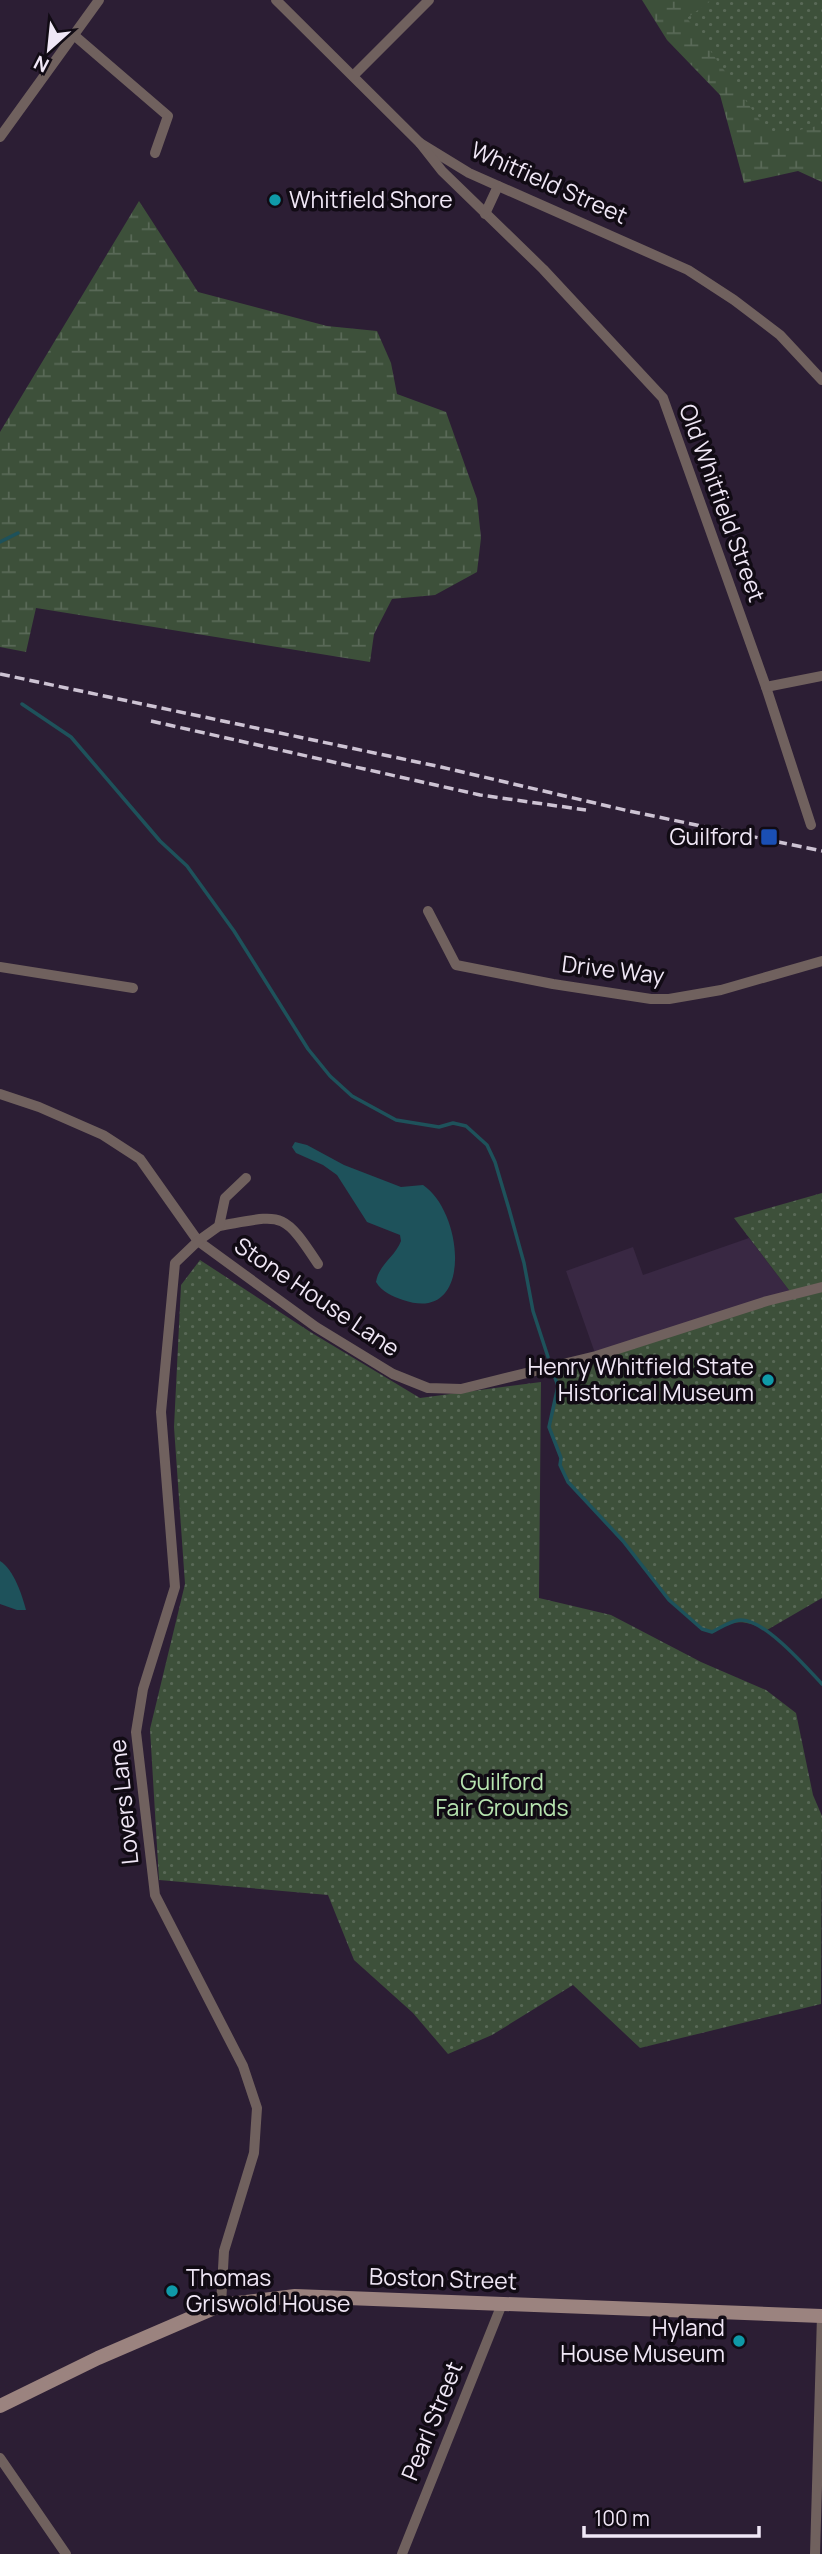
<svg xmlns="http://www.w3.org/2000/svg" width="822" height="2554" viewBox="0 0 822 2554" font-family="Manrope,sans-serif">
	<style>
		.built { fill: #392843 }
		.wetland { fill: url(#wetland-marsh) }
		.park { fill: url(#park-dots) }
		.water { fill: #1e525b }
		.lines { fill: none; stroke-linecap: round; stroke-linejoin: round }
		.stream { stroke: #1e525b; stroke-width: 3.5 }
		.street { stroke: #70615e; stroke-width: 10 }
		.secondary { stroke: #9b837f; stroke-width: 14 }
		.rail { stroke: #cdc3d3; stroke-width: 3.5; stroke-dasharray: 10 5; stroke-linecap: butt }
		.culture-dot { fill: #0f9aa8; stroke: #110b14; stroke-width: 2.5 }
		.transit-dot { fill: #1a4fb4; stroke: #110b14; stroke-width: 2.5 }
		.labels { text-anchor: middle; stroke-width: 7; stroke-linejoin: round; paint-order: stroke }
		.street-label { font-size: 23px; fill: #f0e7f6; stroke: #110b14 }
		.poi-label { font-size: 23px; fill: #f0e7f6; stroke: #110b14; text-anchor: end }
		.park-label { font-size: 23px; fill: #b7e4b0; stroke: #110b14 }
	</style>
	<defs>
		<pattern id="wetland-marsh" width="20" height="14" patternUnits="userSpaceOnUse" patternTransform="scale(1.75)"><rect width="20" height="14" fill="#3d503a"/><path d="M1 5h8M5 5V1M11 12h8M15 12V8" fill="none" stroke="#596957"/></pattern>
		<pattern id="park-dots" width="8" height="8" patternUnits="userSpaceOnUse" patternTransform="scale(1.75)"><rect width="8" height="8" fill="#3d503a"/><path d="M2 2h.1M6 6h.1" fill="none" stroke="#596957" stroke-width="1.8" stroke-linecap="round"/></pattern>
	</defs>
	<rect width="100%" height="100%" fill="#2c1e34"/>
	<polygon class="built" points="749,1238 792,1294 596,1356 566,1271 633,1247 643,1275"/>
	<g class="wetland">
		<polygon points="642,0 822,0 822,182 798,171 744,183 720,95 667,40"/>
		<polygon points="139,201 198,292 327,326 377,331 391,363 397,394 446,412 477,499 481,538 477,572 435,595 392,599 374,634 370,662 36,608 26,652 0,647 0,432"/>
	</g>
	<g class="park">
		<polygon points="712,0 822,0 822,125 771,136 687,18"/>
		<path d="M822 1193V1598L767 1630C742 1620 737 1619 712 1632L702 1629 669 1600 623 1541 568 1482 560 1465 561 1458 549 1427 558 1386 551 1367 792 1294 734 1218Z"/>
		<polygon points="200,1260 312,1333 420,1398 541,1382 539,1598 611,1615 701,1662 766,1690 796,1713 813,1795 822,1816 821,2004 640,2048 573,1985 492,2035 448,2054 413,2013 354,1960 328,1895 159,1880 150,1729 185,1584 174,1427 181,1285"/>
	</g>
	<g class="water">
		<path d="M295 1142 307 1145 344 1165 401 1187 423 1185C464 1212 474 1325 403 1300 392 1296 382 1292 376 1282 379 1264 395 1257 401 1241L400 1235 367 1222 337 1175 323 1165 296 1153 292 1147Z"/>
		<path d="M0 1561C14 1570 22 1595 26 1610H17L0 1604Z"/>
	</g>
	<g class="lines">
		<g class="stream">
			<polyline points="0,542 18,533"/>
			<polyline points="22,704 71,737 160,841 187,866 234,931 308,1049 330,1076 352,1096 396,1120 439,1127 453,1123 466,1126 487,1145 495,1162 509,1209 524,1263 533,1311 548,1357"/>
			<path d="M554 1375 558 1386 549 1427 561 1458 560 1465 568 1482 623 1541 669 1600 702 1629 712 1632C720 1628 733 1619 742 1620 766 1621 806 1667 822 1684"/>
		</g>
		<g class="street">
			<polyline points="276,0 420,143 469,173 688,270 734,300 780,335 822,380"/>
			<polyline points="75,36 168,116 155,153"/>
			<polyline points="353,76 429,0"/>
			<polyline points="0,137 99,0"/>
			<polyline points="420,143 442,171 543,269 663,398 766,687 811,825"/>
			<polyline points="485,214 498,186"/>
			<polyline points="766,687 822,676"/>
			<polyline points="428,911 456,965 553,984 651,999 669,999 721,990 822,961"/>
			<polyline points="0,967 133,988"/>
			<polyline points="0,1094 39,1107 103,1135 140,1159 198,1241 316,1327 393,1374 428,1388 461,1389 596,1356 767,1301 822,1287"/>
			<path d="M219 1226C282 1215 282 1209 318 1264"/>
			<polyline points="221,2305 224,2251 254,2153 257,2108 243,2066 155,1895 136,1732 143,1689 175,1587 161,1412 175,1263 198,1241 219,1226 225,1198 246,1178"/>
			<polyline points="0,2458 66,2554"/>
			<polyline points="402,2554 502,2304"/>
			<polyline points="815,2554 822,2316"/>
		</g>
		<polyline class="secondary" points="0,2406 98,2358 221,2305 295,2296 822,2316"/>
		<g class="rail">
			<polyline points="0,674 441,767 629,811 822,851"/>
			<polyline points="151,721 480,795 586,810"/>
		</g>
	</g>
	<g class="culture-dot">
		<circle cx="275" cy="200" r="7"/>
		<circle cx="768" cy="1380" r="7"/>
		<circle cx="172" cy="2291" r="7"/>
		<circle cx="739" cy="2341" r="7"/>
	</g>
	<rect class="transit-dot" x="760" y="828" width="18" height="18" rx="3.5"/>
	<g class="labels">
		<g class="street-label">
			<text transform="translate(549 183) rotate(24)" y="8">Whitfield Street</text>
			<text transform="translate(722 503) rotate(70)" y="8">Old Whitfield Street</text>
			<text transform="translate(613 970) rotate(7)" y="8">Drive Way</text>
			<text transform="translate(317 1297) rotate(34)" y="8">Stone House Lane</text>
			<text transform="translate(124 1802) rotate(-96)" y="8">Lovers Lane</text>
			<text transform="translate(443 2279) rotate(2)" y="8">Boston Street</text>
			<text transform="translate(432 2421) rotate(-68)" y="8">Pearl Street</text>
		</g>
		<g class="poi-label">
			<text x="289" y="208" text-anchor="start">Whitfield Shore</text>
			<text x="753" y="845">Guilford</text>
			<text x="754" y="1375">Henry Whitfield State<tspan x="754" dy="26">Historical Museum</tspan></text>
			<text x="186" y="2286" text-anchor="start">Thomas<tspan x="186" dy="26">Griswold House</tspan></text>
			<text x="725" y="2336">Hyland<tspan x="725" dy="26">House Museum</tspan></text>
		</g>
		<g class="park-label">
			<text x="502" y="1790">Guilford<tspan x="502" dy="26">Fair Grounds</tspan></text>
		</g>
	</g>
	<g transform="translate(49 49) rotate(207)" stroke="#110b14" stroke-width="5" paint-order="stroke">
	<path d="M0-5L12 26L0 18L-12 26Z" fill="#f0e7f6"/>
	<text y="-10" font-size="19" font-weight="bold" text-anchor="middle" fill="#f0e7f6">N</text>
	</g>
	<path d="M584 2526v10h175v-10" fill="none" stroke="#f0e7f6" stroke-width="3.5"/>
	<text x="594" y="2526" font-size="21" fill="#f0e7f6" stroke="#110b14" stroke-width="5" paint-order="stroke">100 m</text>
</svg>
